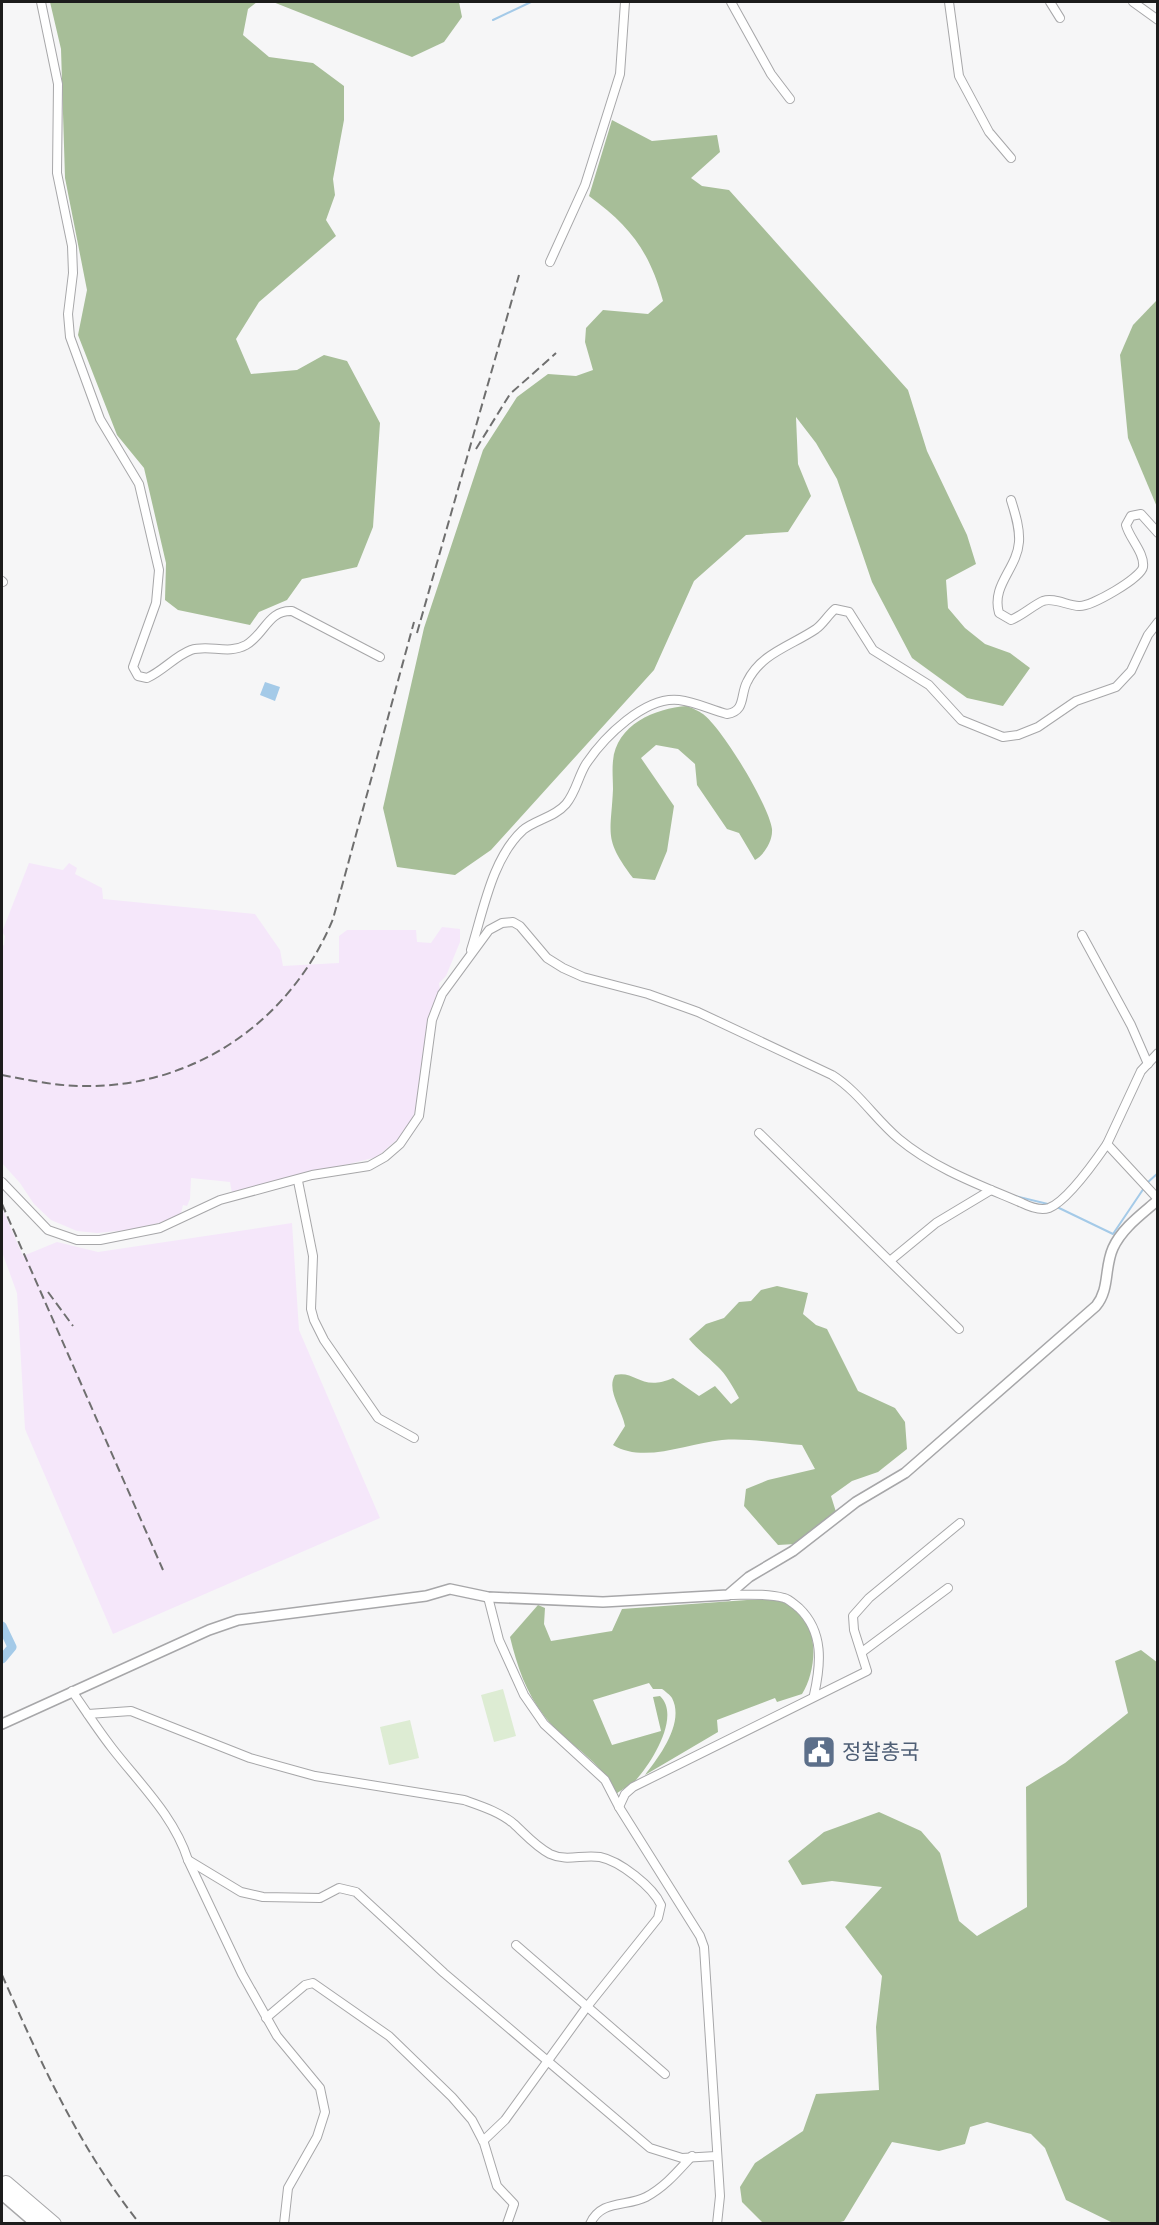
<svg xmlns="http://www.w3.org/2000/svg" width="1159" height="2225" viewBox="0 0 1159 2225" font-family="Poppins,'Noto Sans KR',sans-serif">
	<style>
		.industrial { fill: #f5e7fa }
		.green { fill: #ddecd3 }
		.forest { fill: #a7be98 }
		.water { fill: #a4cae8 }
		.lines { fill: none; stroke-linecap: round; stroke-linejoin: round }
		.stream { stroke: #a4cae8; stroke-width: 2 }
		.canal { stroke: #a4cae8; stroke-width: 9 }
		.minor-casing { stroke: #a7a7a9; stroke-width: 10 }
		.tertiary-casing { stroke: #a7a7a9; stroke-width: 12 }
		.primary-casing { stroke: #a7a7a9; stroke-width: 15 }
		.motorway-casing { stroke: #a7a7a9; stroke-width: 16 }
		.minor { stroke: #fff; stroke-width: 8 }
		.tertiary { stroke: #fff; stroke-width: 9 }
		.primary { stroke: #fff; stroke-width: 12 }
		.motorway { stroke: #fff; stroke-width: 14 }
		.rail { stroke: #6f6f6f; stroke-width: 2; stroke-dasharray: 9 4.5; stroke-linecap: butt }
		.labels { text-anchor: middle; stroke-width: 6; stroke-linejoin: round; paint-order: stroke }
		.service-label { font-size: 21px; fill: #4e5e75; stroke: #f6f6f7; text-anchor: start }
	</style>
	<rect width="100%" height="100%" fill="#f6f6f7"/>
	<g class="industrial">
		<polygon points="29,863 63,870 69,863 77,868 75,874 102,888 103,899 255,914 280,950 283,966 339,963 339,936 347,930 416,930 417,942 431,943 442,927 460,929 460,942 446,976 439,983 440,990 417,1106 410,1125 400,1137 377,1157 232,1193 230,1182 191,1178 190,1199 187,1206 183,1205 181,1213 172,1220 128,1230 97,1233 77,1231 51,1220 34,1204 20,1183 2,1163 2,946 4,945 5,936 2,932"/>
		<polygon points="2,1208 23,1256 57,1242 98,1252 292,1223 299,1330 380,1518 113,1634 25,1429 17,1293 2,1252"/>
	</g>
	<g class="green">
		<polygon points="503,1689 516,1736 494,1742 481,1695"/>
		<polygon points="410,1720 419,1758 389,1765 380,1727"/>
	</g>
	<g class="forest">
		<polygon points="50,2 257,2 248,9 243,35 269,57 313,63 344,86 344,120 333,179 335,195 326,220 336,236 259,302 236,339 251,374 297,370 324,355 347,361 380,423 373,527 357,567 302,579 287,600 259,612 250,625 178,610 165,600 166,563 144,468 117,435 78,335 87,290 65,178 61,49"/>
		<polygon points="273,2 459,2 462,17 444,42 412,57"/>
		<path d="M612 120 652 141 717 135 720 152 691 178 702 186 729 190 908 390 927 451 967 535 976 564 946 580 948 608 965 628 985 644 1010 653 1030 668 1003 706 967 698 912 658 872 582 837 479 816 443 796 417 798 464 811 496 788 532 746 535 694 581 654 670 491 850 455 875 397 867 383 808 424 628 483 450 517 397 548 374 576 376 593 370 585 342 586 328 603 310 648 314 663 301C650 252 630 226 589 196Z"/>
		<polygon points="1157,300 1157,507 1128,438 1120,355 1133,325"/>
		<path d="M687 706C692 708 699 711 703 714 723 729 769 806 772 829 773 841 764 855 755 860L739 833 727 829 697 785 695 764 678 749 656 745 641 758 674 806 667 851 655 880 633 878C603 838 611 835 613 789 613 780 612 770 613 761 616 725 655 708 687 706Z"/>
		<path d="M777 1286 808 1293 803 1314 816 1325 827 1329 858 1391 895 1408 905 1422 907 1449 878 1472 852 1481 831 1496 836 1512 795 1544 778 1545 744 1506 746 1489 768 1480 815 1469 802 1445C776 1443 748 1438 722 1440 688 1443 644 1464 613 1445L625 1426C622 1409 606 1390 615 1375 636 1370 641 1392 673 1378L699 1396 715 1386 731 1404 739 1398C733 1387 726 1374 717 1366 707 1356 698 1350 689 1339L706 1324 724 1318 739 1302 751 1301 761 1290Z"/>
		<path d="M747 1600C757 1600 770 1599 780 1601 821 1612 819 1667 802 1694L777 1702 775 1698 717 1720 718 1732 645 1775C659 1757 685 1723 672 1698 670 1695 665 1691 662 1689H653L649 1683 593 1700 612 1745 661 1731 653 1697 660 1696C681 1716 652 1762 636 1780 631 1785 622 1789 616 1794 601 1759 567 1745 545 1717 526 1693 517 1666 510 1637L538 1605 545 1608 544 1624 551 1641 612 1631 622 1609Z"/>
		<polygon points="1141,1650 1158,1663 1157,2223 1113,2223 1066,2200 1045,2148 1031,2134 987,2122 970,2127 965,2144 939,2151 892,2142 844,2221 837,2223 763,2223 742,2202 740,2187 755,2163 803,2131 816,2094 879,2090 876,2027 882,1976 845,1927 882,1887 832,1881 802,1885 788,1861 824,1832 879,1812 921,1831 940,1853 959,1921 977,1936 1027,1907 1026,1787 1065,1763 1128,1713 1115,1661"/>
	</g>
	<polygon class="water" points="265,682 280,687 275,701 260,695"/>
	<g class="lines">
		<g class="stream">
			<polyline points="493,20 531,2"/>
			<polyline points="1147,1183 1158,1173"/>
			<polyline points="1011,1195 1052,1205"/>
			<polyline points="1057,1207 1113,1234 1144,1188"/>
		</g>
		<polyline class="canal" points="2,1626 12,1647 2,1659"/>
		<g class="minor-casing">
			<g id="minor">
				<path d="M41 2 58 84 57 173 72 246 73 273 68 314 70 337 100 419 139 484 159 570 156 603 133 667 138 676 147 678C163 671 175 656 191 650 209 644 228 655 246 645 265 634 268 610 292 611L380 657"/>
				<polyline points="731,2 771,74 790,99"/>
				<polyline points="949,2 959,76 989,132 1011,158"/>
				<polyline points="1050,2 1060,18"/>
				<polyline points="1133,2 1158,20"/>
				<polyline points="550,262 585,185 620,74 625,2"/>
				<path d="M1011 500C1015 513 1020 528 1019 542 1017 569 991 585 999 613L1011 620C1023 615 1032 606 1043 601 1054 597 1068 606 1079 606 1091 607 1141 578 1143 567 1145 553 1129 538 1126 525L1131 516 1141 514 1158 533"/>
				<polyline points="2,581 3,582"/>
				<polyline points="1082,935 1131,1025 1148,1064"/>
				<path d="M471 950C483 912 492 858 523 830 535 820 555 817 566 804 576 792 578 777 586 764 604 737 645 696 679 700 696 702 711 710 727 714 746 711 740 695 747 682 761 653 791 646 816 629 823 624 828 615 835 609L849 612 873 650 929 685 961 720 1003 737 1018 735 1038 727 1076 701 1116 687 1131 671 1148 635 1158 622"/>
				<polyline points="759,1133 959,1329"/>
				<polyline points="1107,1144 1141,1071 1158,1053"/>
				<polyline points="298,1181 313,1256 311,1309 314,1320 324,1340 378,1418 414,1438"/>
				<path d="M2 1182 48 1230 77 1240H100L160 1228 220 1200 312 1175 369 1166 385 1157 400 1144 419 1116 432 1020 442 994 489 930 502 923 513 922 520 926 547 958 563 968 583 977 648 994 698 1012 832 1075C859 1092 875 1119 899 1139 935 1169 980 1185 1022 1203 1030 1207 1040 1211 1049 1208 1067 1201 1096 1160 1107 1144L1158 1199"/>
				<polyline points="891,1260 936,1223 991,1190"/>
				<path d="M728 1595C746 1595 766 1593 784 1598 789 1599 795 1605 799 1608 824 1632 821 1664 814 1695"/>
				<polyline points="488,1597 499,1640 524,1695 544,1724 605,1780 619,1807 700,1936 704,1947 720,2196 717,2224"/>
				<polyline points="862,1652 948,1588"/>
				<path d="M72 1691C85 1710 98 1730 112 1748 139 1783 174 1816 188 1860L242 1974 277 2036 320 2088 325 2112 317 2137 288 2188 284 2224"/>
				<path d="M88 1714 131 1711 250 1758 315 1776 464 1800C481 1806 500 1812 514 1824 526 1835 535 1846 550 1854 567 1862 582 1854 600 1857 620 1861 653 1887 661 1905L658 1918 586 2008 505 2120 483 2141"/>
				<polyline points="619,1807 625,1794 633,1787 867,1671 854,1630 853,1616 869,1598 960,1523"/>
				<polyline points="188,1860 241,1892 263,1897 320,1898 339,1888 356,1892 444,1973 650,2148 682,2158 716,2156"/>
				<polyline points="516,1945 665,2074"/>
				<polyline points="266,2018 305,1985 313,1983 389,2036 452,2097 472,2120 484,2143 497,2186 514,2204 507,2224"/>
				<path d="M590 2224C601 2199 627 2207 646 2197 665 2187 678 2171 692 2156"/>
			</g>
		</g>
		<g class="tertiary-casing">
			<path id="tertiary" d="M2 1724 209 1630 238 1620 426 1596 450 1589 488 1597 603 1602 728 1595 749 1577 793 1551 856 1502 905 1473 1096 1306C1110 1289 1104 1268 1113 1248 1122 1228 1142 1214 1158 1200"/>
		</g>
		<g class="primary-casing">
			<polyline id="primary" points="2,2193 38,2224"/>
		</g>
		<g class="motorway-casing">
			<polyline id="motorway" points="6,2183 54,2224"/>
		</g>
		<use href="#minor" class="minor"/>
		<use href="#tertiary" class="tertiary"/>
		<use href="#primary" class="primary"/>
		<use href="#motorway" class="motorway"/>
		<g class="rail">
			<polyline points="476,449 510,394 556,353"/>
			<polyline points="417,633 519,275"/>
			<path d="M2 1075C28 1080 56 1086 83 1086 194 1088 291 1021 333 919L414 622"/>
			<polyline points="2,1204 163,1570"/>
			<polyline points="48,1292 73,1326"/>
			<path d="M2 1975C41 2063 79 2148 140 2224"/>
		</g>
	</g>
	<defs>
		<g id="civic-square" transform="scale(1.725)"><rect x="-9" y="-9" width="18" height="18" rx="4" fill="#5c6f8a" stroke="#f6f6f7"/><path d="M-.6-6.5H3V-4.5H.6V-3L4-1V1h2V6H-6V1h2V-1L-.6-3ZM-1.2 2.5V6h2.4V2.5Z" fill="#fff"/></g>
	</defs>
	<g fill-rule="evenodd">
		<use href="#civic-square" x="819" y="1752"/>
	</g>
	<g class="labels">
		<g class="service-label">
			<text x="842" y="1759">정찰총국</text>
		</g>
	</g>
	<rect width="1159" height="2225" fill="none" stroke="#1c1c1c" stroke-width="6"/>
</svg>
